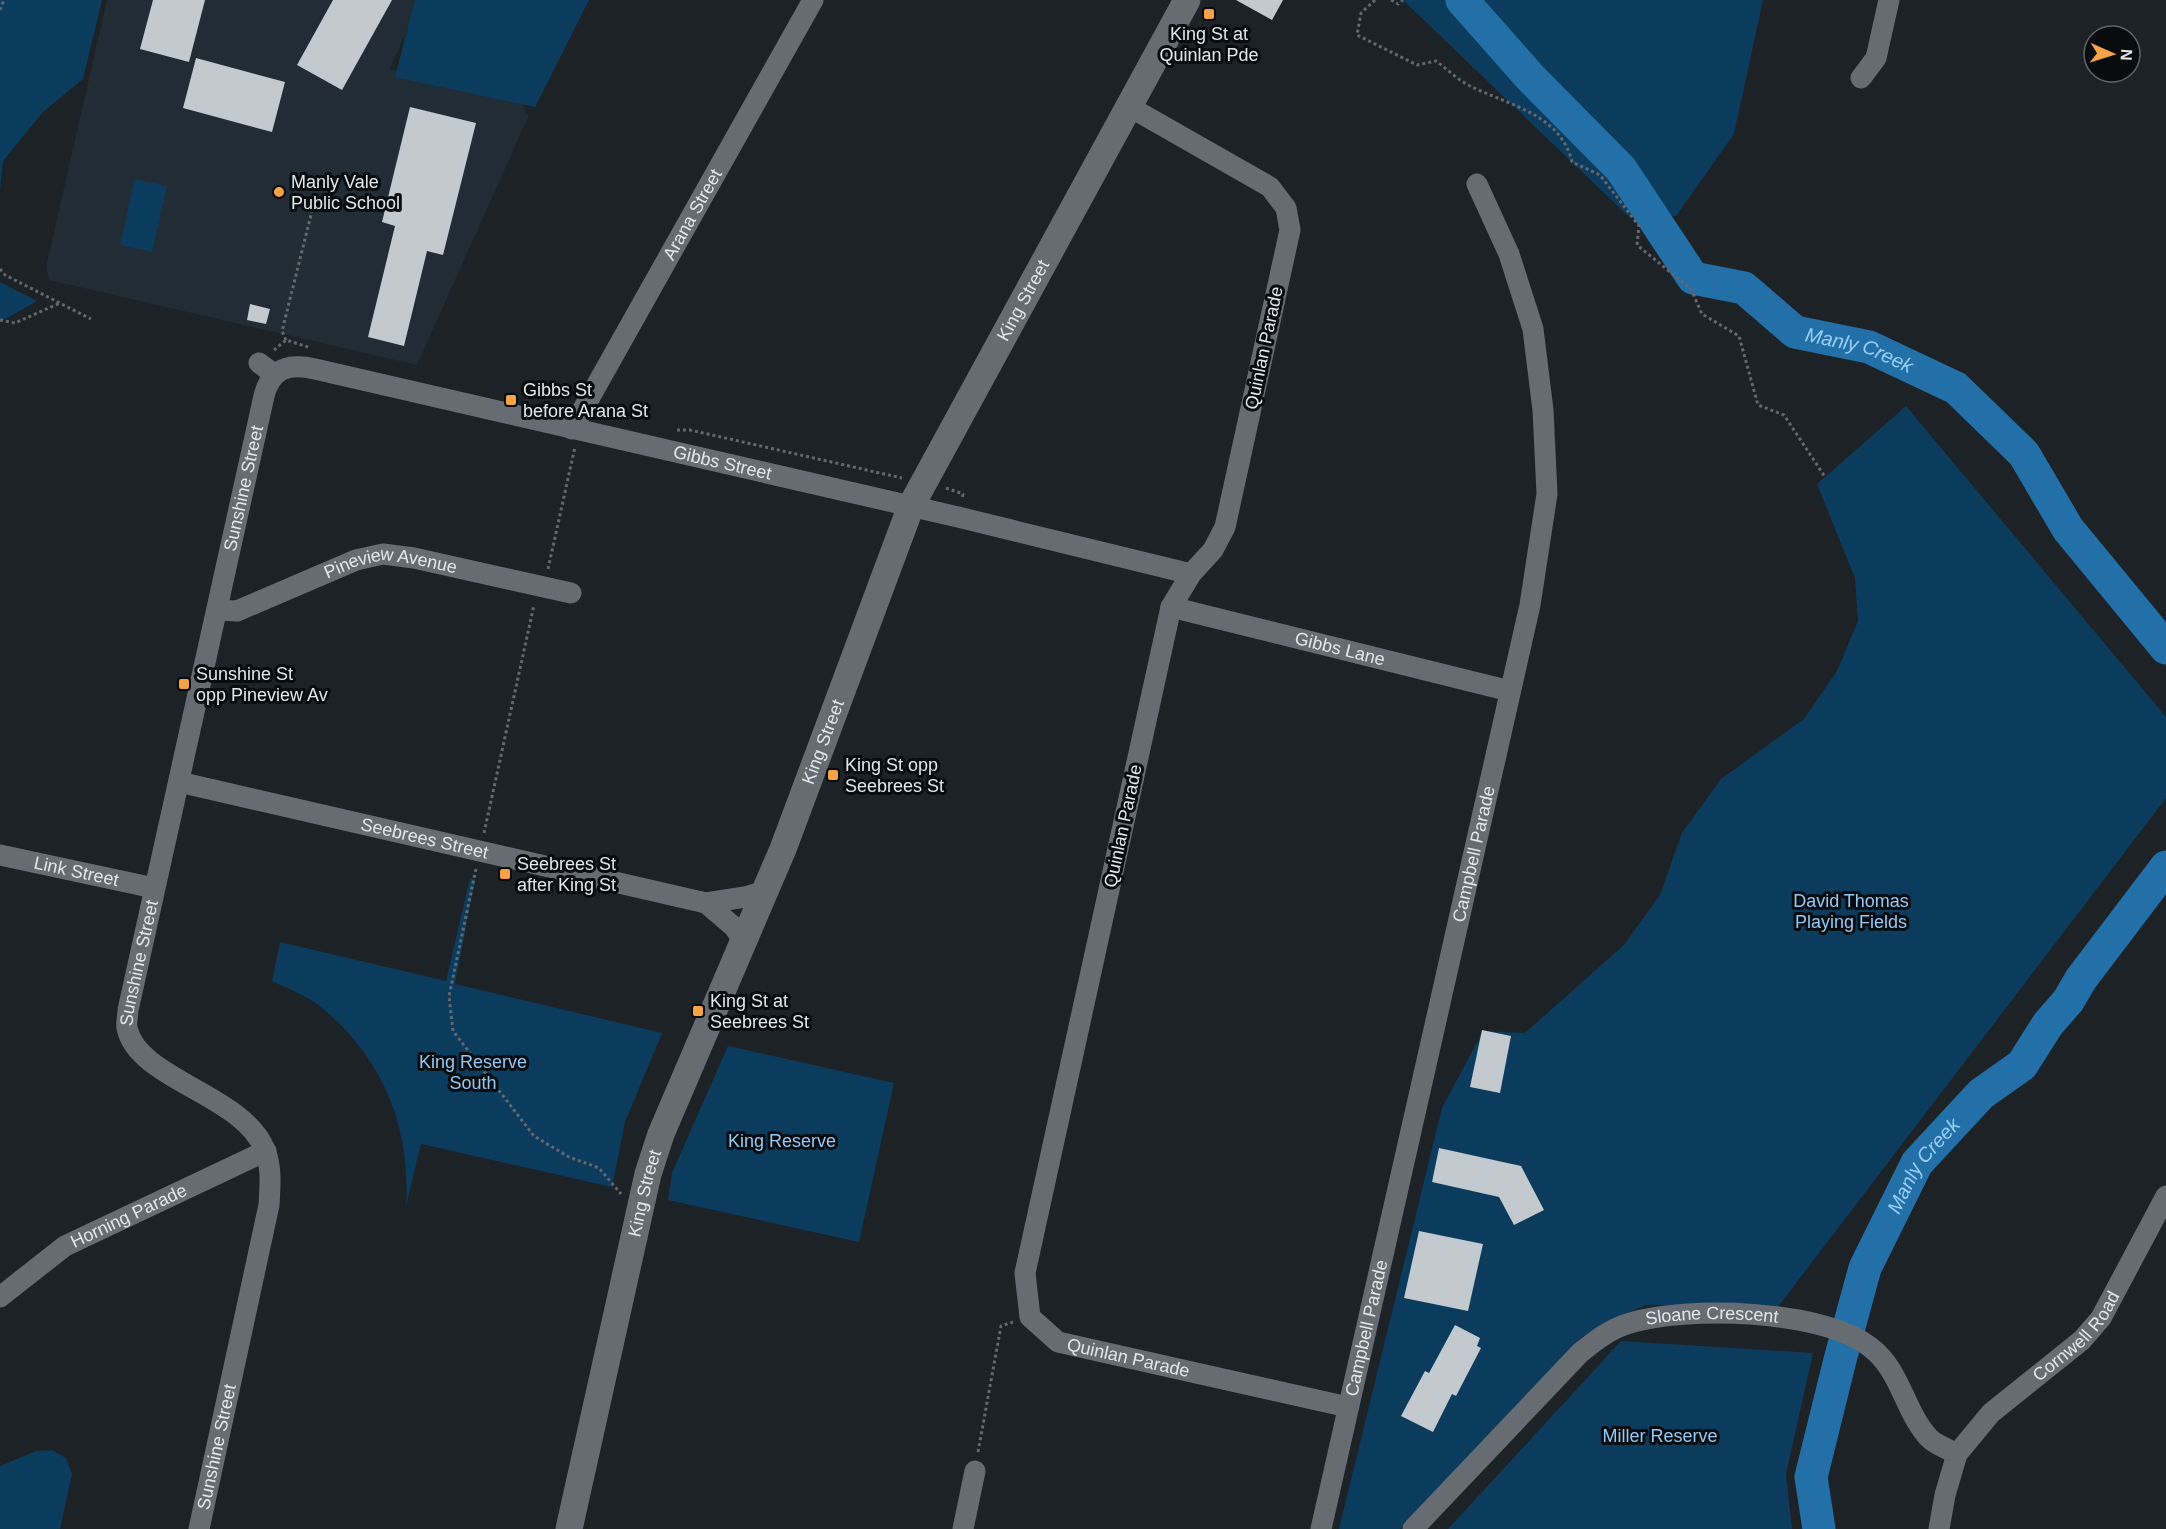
<svg xmlns="http://www.w3.org/2000/svg" width="2166" height="1529" viewBox="0 0 2166 1529" font-family="Helvetica,sans-serif">
	<style>
		.built { fill: #222c35 }
		.green { fill: #0c3c5d }
		.lines { fill: none; stroke-linecap: round; stroke-linejoin: round }
		.river { stroke: #2270a7; stroke-width: 33 }
		.building { fill: #c2cad0 }
		.path { stroke: #63686c; stroke-width: 3; stroke-dasharray: 3 3; stroke-linecap: butt }
		.minor { stroke: #666c72; stroke-width: 21 }
		.tertiary { stroke: #666c72; stroke-width: 27 }
		.poi-dot { fill: #f6a247; stroke: #090c0e; stroke-width: 2 }
		.labels { text-anchor: middle; stroke-width: 6; stroke-linejoin: round; paint-order: stroke }
		.poi-label { font-size: 18px; fill: #e3e7ea; stroke: #090c0e; text-anchor: start }
		.street-label { font-size: 18px; fill: #e3e7ea; stroke: #090c0e }
		.park-label { font-size: 18px; fill: #93c9f7; stroke: #090c0e }
		.water-label { font-size: 20px; font-style: italic; fill: #98cffd; stroke: #090c0e }
	</style>
	<rect width="100%" height="100%" fill="#1d2227"/>
	<polygon class="built" points="107,0 421,0 389,70 512,79 528,117 417,365 49,280 46,267"/>
	<g class="green">
		<polygon points="0,0 102,0 83,79 43,112 3,161 0,190"/>
		<polygon points="415,0 589,0 535,107 395,77"/>
		<polygon points="1403,0 1763,0 1734,134 1676,216 1627,215"/>
		<polygon points="135,179 167,186 152,252 120,245"/>
		<polygon points="0,282 37,301 0,322"/>
		<polygon points="1906,406 2166,717 2166,798 1774,1312 1695,1305 1646,1305 1615,1318 1582,1337 1400,1529 1339,1529 1442,1108 1483,1031 1525,1033 1624,945 1660,895 1682,833 1721,779 1804,719 1837,671 1858,621 1855,578 1817,484"/>
		<path d="M470 878 475 880 455 984 662 1033 625 1122 612 1187 421 1144 406 1206C411 1127 383 1058 321 1007 308 996 288 989 272 981L280 942 446 981Z"/>
		<polygon points="728,1046 894,1083 859,1242 668,1200 672,1173"/>
		<polygon points="1621,1341 1813,1353 1786,1474 1792,1529 1448,1529"/>
		<polygon points="52,1450 66,1458 72,1474 60,1529 0,1529 0,1466 36,1451"/>
	</g>
	<g class="lines">
		<g class="river">
			<path id="s1" d="M1462 0 1530 77 1621 169 1693 278 1744 288 1795 332 1869 347 1956 388 2024 454 2068 529 2166 648"/>
			<path id="s2" d="M1819 1529 1811 1477 1840 1360 1865 1268 1917 1163 1981 1094 2022 1065 2048 1024 2068 1001 2081 979 2166 867"/>
		</g>
	</g>
	<g class="building">
		<polygon points="153,0 205,0 189,62 140,49"/>
		<polygon points="333,0 392,0 342,90 297,65"/>
		<polygon points="1236,0 1283,0 1272,20"/>
		<polygon points="196,58 285,82 272,132 183,108"/>
		<polygon points="410,107 476,123 443,255 427,251 404,346 368,337 395,226 382,222"/>
		<polygon points="250,304 270,309 266,324 247,320"/>
		<polygon points="1482,1030 1511,1036 1500,1093 1470,1087"/>
		<polygon points="1439,1148 1521,1166 1544,1210 1514,1225 1499,1197 1432,1182"/>
		<polygon points="1419,1231 1483,1244 1468,1311 1404,1298"/>
		<polygon points="1455,1325 1480,1338 1477,1346 1481,1348 1456,1396 1452,1394 1433,1432 1401,1416 1425,1371 1429,1373"/>
	</g>
	<g class="lines">
		<g class="path">
			<path d="M1375 0 1361 13 1357 35 1417 65 1436 61C1447 69 1458 80 1470 86 1508 105 1561 114 1572 162L1600 175 1639 226 1637 245 1691 289 1702 314 1739 336 1758 405 1784 415 1825 477"/>
			<polyline points="1391,0 1398,4 1403,0"/>
			<polyline points="0,10 4,0"/>
			<polyline points="0,269 5,275 91,319"/>
			<polyline points="0,320 15,323 60,303"/>
			<polyline points="286,340 282,331 312,211"/>
			<polyline points="274,350 286,340 308,347"/>
			<polyline points="607,406 618,418"/>
			<polyline points="677,430 690,430 902,478"/>
			<polyline points="946,488 963,494 962,500"/>
			<polyline points="548,569 575,447"/>
			<polyline points="484,833 534,605"/>
			<polyline points="476,869 449,996 453,1031 534,1136 569,1157 599,1168 621,1194"/>
			<polyline points="978,1452 1001,1326 1013,1322"/>
		</g>
		<g class="minor">
			<polyline points="1861,78 1876,58 1889,0"/>
			<path id="s3" d="M1128 106 1270 187 1286 208 1290 230 1225 527 1213 550 1191 574 1171 607 1025 1273 1030 1317 1058 1342 1348 1407"/>
			<polyline points="259,363 274,374"/>
			<path id="s4" d="M572 429 813 0"/>
			<path id="s5" d="M1171 607 1510 691"/>
			<path id="s6" d="M217 610 237 611 356 560 383 554 414 558 571 593"/>
			<path id="s7" d="M179 782 706 903 745 897 765 891"/>
			<path id="s8" d="M0 855 154 888"/>
			<polyline points="706,903 734,927 744,942"/>
			<path id="s9" d="M0 1297 65 1246 266 1151"/>
			<path id="s10" d="M199 1529 269 1205C270 1187 272 1167 265 1150 243 1094 138 1080 127 1028 126 1022 128 1015 128 1010L264 396C271 368 289 363 315 369L958 517 1191 574"/>
			<polyline points="963,1529 975,1471"/>
			<path id="s11" d="M1321 1529 1530 605 1547 494 1543 410 1533 329 1509 254 1477 184"/>
			<path id="s12" d="M1413 1529 1580 1353C1596 1340 1610 1329 1630 1323 1686 1306 1822 1309 1870 1347 1901 1370 1904 1411 1929 1438 1936 1445 1948 1449 1957 1454"/>
			<path id="s13" d="M1939 1529 1945 1495 1957 1454 1991 1413 2082 1340 2101 1318 2166 1196"/>
		</g>
		<path class="tertiary" id="s14" d="M569 1529 648 1174 661 1134 783 849 911 506 1187 0"/>
	</g>
	<g class="poi-dot">
		<rect x="1203" y="8" width="12" height="12" rx="3"/>
		<circle cx="279" cy="192" r="6"/>
		<rect x="505" y="394" width="12" height="12" rx="3"/>
		<rect x="178" y="678" width="12" height="12" rx="3"/>
		<rect x="827" y="769" width="12" height="12" rx="3"/>
		<rect x="499" y="868" width="12" height="12" rx="3"/>
		<rect x="692" y="1005" width="12" height="12" rx="3"/>
	</g>
	<g class="labels">
		<g class="poi-label">
			<text x="1209" y="40" text-anchor="middle">King St at<tspan x="1209" dy="21">Quinlan Pde</tspan></text>
			<text x="291" y="188">Manly Vale<tspan x="291" dy="21">Public School</tspan></text>
			<text x="523" y="396">Gibbs St<tspan x="523" dy="21">before Arana St</tspan></text>
			<text x="196" y="680">Sunshine St<tspan x="196" dy="21">opp Pineview Av</tspan></text>
			<text x="845" y="771">King St opp<tspan x="845" dy="21">Seebrees St</tspan></text>
			<text x="517" y="870">Seebrees St<tspan x="517" dy="21">after King St</tspan></text>
			<text x="710" y="1007">King St at<tspan x="710" dy="21">Seebrees St</tspan></text>
		</g>
		<g class="street-label">
			<text dy="6" stroke="none"><textPath href="#s4" startOffset="246">Arana Street</textPath></text>
			<text dy="6" stroke="none"><textPath href="#s14" startOffset="1316">King Street</textPath></text>
			<text transform="translate(1264 348) rotate(-78)" y="6">Quinlan Parade</text>
			<text dy="6" stroke="none"><textPath href="#s10" startOffset="1707">Gibbs Street</textPath></text>
			<text dy="6" stroke="none"><textPath href="#s10" startOffset="1128">Sunshine Street</textPath></text>
			<text dy="6" stroke="none"><textPath href="#s6" startOffset="184">Pineview Avenue</textPath></text>
			<text dy="6" stroke="none"><textPath href="#s5" startOffset="174">Gibbs Lane</textPath></text>
			<text dy="6" stroke="none"><textPath href="#s14" startOffset="830">King Street</textPath></text>
			<text transform="translate(1123 826) rotate(-78)" y="6">Quinlan Parade</text>
			<text dy="6" stroke="none"><textPath href="#s7" startOffset="252">Seebrees Street</textPath></text>
			<text dy="6" stroke="none"><textPath href="#s11" startOffset="692">Campbell Parade</textPath></text>
			<text dy="6" stroke="none"><textPath href="#s8" startOffset="78">Link Street</textPath></text>
			<text dy="6" stroke="none"><textPath href="#s10" startOffset="642">Sunshine Street</textPath></text>
			<text dy="6" stroke="none"><textPath href="#s14" startOffset="344">King Street</textPath></text>
			<text dy="6" stroke="none"><textPath href="#s9" startOffset="153">Horning Parade</textPath></text>
			<text dy="6" stroke="none"><textPath href="#s12" startOffset="384">Sloane Crescent</textPath></text>
			<text dy="6" stroke="none"><textPath href="#s11" startOffset="206">Campbell Parade</textPath></text>
			<text dy="6" stroke="none"><textPath href="#s13" startOffset="246">Cornwell Road</textPath></text>
			<text dy="6" stroke="none"><textPath href="#s3" startOffset="1449">Quinlan Parade</textPath></text>
			<text dy="6" stroke="none"><textPath href="#s10" startOffset="84">Sunshine Street</textPath></text>
		</g>
		<g class="park-label">
			<text x="1851" y="907">David Thomas<tspan x="1851" dy="21">Playing Fields</tspan></text>
			<text x="473" y="1068">King Reserve<tspan x="473" dy="21">South</tspan></text>
			<text x="782" y="1147">King Reserve</text>
			<text x="1660" y="1442">Miller Reserve</text>
		</g>
		<g class="water-label">
			<text dy="7" stroke="none"><textPath href="#s1" startOffset="549">Manly Creek</textPath></text>
			<text dy="7" stroke="none"><textPath href="#s2" startOffset="387">Manly Creek</textPath></text>
		</g>
	</g>
	<g transform="translate(2112 54) rotate(93)"><circle r="28" fill="#090c0e" stroke="#606466" stroke-width="1.5"/>
	<path d="M0-4.5L10 22L0 15L-10 22Z" fill="#f6a247"/>
	<text y="-9" font-size="16" font-weight="bold" text-anchor="middle" fill="#e3e7ea">N</text>
	</g>
</svg>
